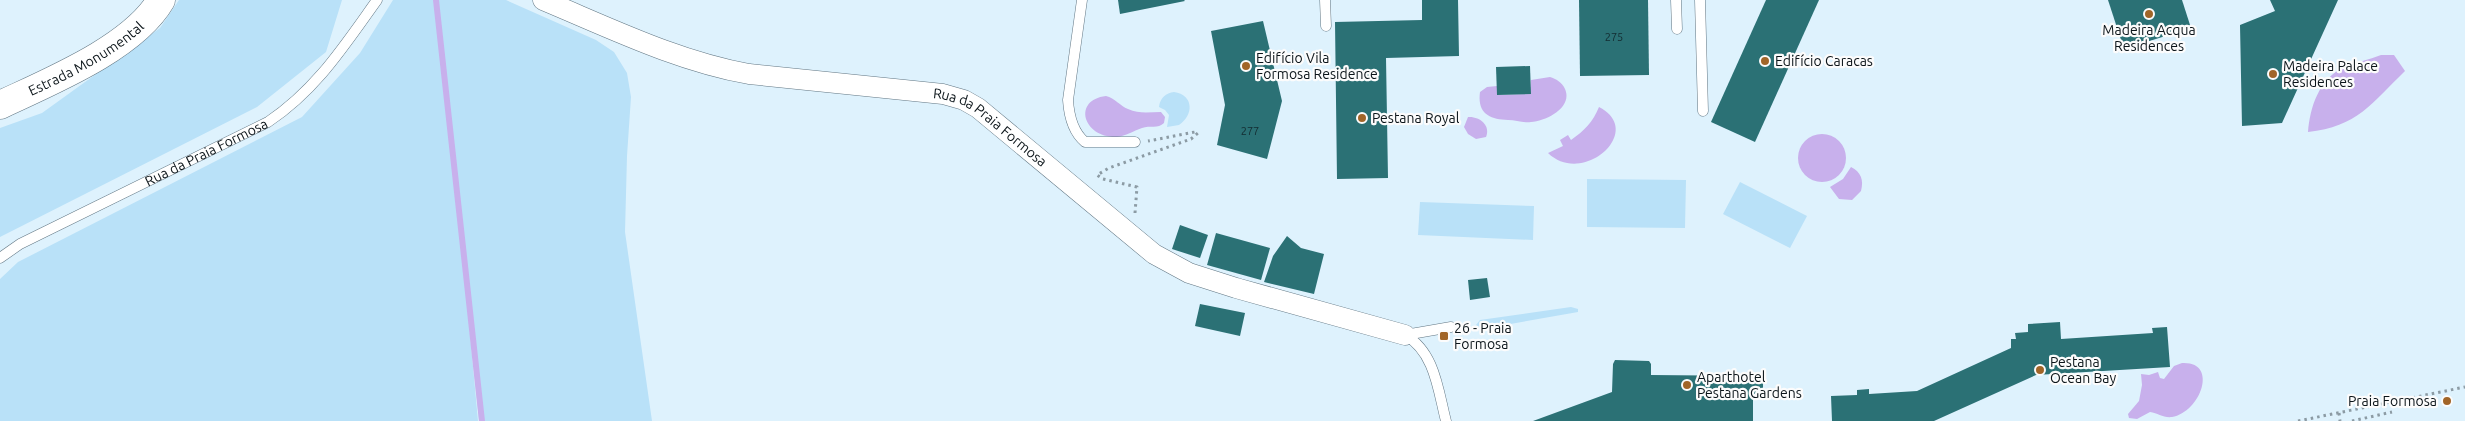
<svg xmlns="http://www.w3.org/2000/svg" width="2465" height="421" viewBox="0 0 2465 421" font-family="Ubuntu,sans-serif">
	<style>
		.green { fill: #b9e1f8 }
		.water { fill: #c8b0ec }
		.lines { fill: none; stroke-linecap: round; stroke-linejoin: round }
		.stream { stroke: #c8b0ec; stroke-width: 6 }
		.building { fill: #2b7175 }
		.service-casing { stroke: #617683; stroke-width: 11 }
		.minor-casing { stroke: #617683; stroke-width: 21 }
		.secondary-casing { stroke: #617683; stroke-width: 29 }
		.path { stroke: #8c9ba4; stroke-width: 3; stroke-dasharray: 2.5 4; stroke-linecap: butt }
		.service { stroke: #fff; stroke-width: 10 }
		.minor { stroke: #fff; stroke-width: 20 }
		.secondary { stroke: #fff; stroke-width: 28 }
		.poi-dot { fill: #a16528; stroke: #fcfcfc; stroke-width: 2 }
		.labels { text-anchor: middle; stroke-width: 4.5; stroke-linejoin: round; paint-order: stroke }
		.number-label { font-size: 11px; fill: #132b30 }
		.poi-label { font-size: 14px; fill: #0b1419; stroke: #fcfcfc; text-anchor: start }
		.street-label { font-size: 14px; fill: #0b1419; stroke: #fcfcfc }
	</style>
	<rect width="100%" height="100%" fill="#def2fd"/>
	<g class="green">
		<polygon points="179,0 342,0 326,52 257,107 0,237 0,128 42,113 160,28"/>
		<polygon points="393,0 506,0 596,40 614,52 627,73 631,97 627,156 625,232 652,421 479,421 468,312 478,421 0,421 0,279 18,262 302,117 360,53"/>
		<path d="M1174 92C1194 95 1194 115 1179 125L1167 127 1169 115 1165 110 1159 107C1160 98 1166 93 1174 92Z"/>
		<polygon points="1587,179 1686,180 1685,228 1587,227"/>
		<polygon points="1740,182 1807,216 1790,248 1723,214"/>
		<polygon points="1420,202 1534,206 1533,240 1418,235"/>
		<polygon points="1571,307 1578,309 1578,312 1482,329 1476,325 1480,320"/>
	</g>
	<g class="water">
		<path d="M2381 55H2394L2405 71C2372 103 2357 127 2308 132 2310 107 2319 79 2344 67 2356 62 2369 60 2381 55Z"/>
		<path d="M1550 77C1556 79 1562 82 1565 89 1573 107 1547 121 1531 122 1523 123 1516 120 1508 120 1490 119 1477 114 1480 92L1487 87 1497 86V95L1530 94 1531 80Z"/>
		<path d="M1106 96C1115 98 1120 106 1128 109 1139 114 1149 112 1161 112L1165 117 1164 123C1158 129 1150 125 1142 128 1133 131 1126 136 1117 137 1083 138 1072 100 1106 96Z"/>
		<path d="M1599 107C1646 131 1583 187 1548 153L1563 146 1560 140 1568 135 1571 140C1584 131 1593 122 1599 107Z"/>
		<path d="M1468 117C1479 116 1491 125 1486 137L1476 139 1468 134 1464 127Z"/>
		<circle cx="1822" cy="158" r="24"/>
		<path d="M1851 167C1861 172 1864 180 1861 191L1852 200 1839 199 1830 187 1843 179Z"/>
		<path d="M2182 363C2219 361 2201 412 2172 417 2163 418 2158 413 2150 412L2137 419 2129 418 2128 414 2139 401 2142 385 2141 374 2149 375 2158 372 2160 378 2164 379 2174 366Z"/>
	</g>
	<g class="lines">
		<polyline class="stream" points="436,0 482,421"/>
	</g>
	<g class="building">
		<polygon points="1118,0 1184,0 1185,1 1120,14"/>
		<polygon points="1422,0 1458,0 1459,56 1386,58 1388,178 1337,179 1335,22 1422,20"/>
		<polygon points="1579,0 1648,0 1649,75 1580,76"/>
		<polygon points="1766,0 1819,0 1755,142 1711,122"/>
		<polygon points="2108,0 2182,0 2191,28 2124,49"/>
		<polygon points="2270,0 2338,0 2282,123 2242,126 2240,25 2275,11"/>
		<polygon points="1263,21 1282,101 1267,159 1217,145 1225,105 1211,31"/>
		<polygon points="1530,66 1531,94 1497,95 1496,67"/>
		<polygon points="1180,225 1208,235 1200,258 1172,249"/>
		<polygon points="1216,233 1270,248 1261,280 1207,265"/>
		<polygon points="1287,236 1301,248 1324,254 1314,294 1264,282 1273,256"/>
		<polygon points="1487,278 1490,297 1470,300 1468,280"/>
		<polygon points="1200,304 1245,313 1240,336 1195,326"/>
		<polygon points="2060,322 2061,339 2153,333 2152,328 2167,327 2170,367 2036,375 1934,421 1832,421 1831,396 1857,395 1857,390 1869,389 1869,394 1917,391 2011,348 2011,339 2016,339 2015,333 2028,332 2028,324"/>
		<polygon points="1615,360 1649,361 1651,364 1651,375 1760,376 1763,378 1763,394 1753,394 1753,421 1533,421 1612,392 1613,364"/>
	</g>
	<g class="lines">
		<g class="service-casing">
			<g id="service">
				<path d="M1082 0 1068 100C1069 116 1073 132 1085 142H1135"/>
				<polyline points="1325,0 1326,26"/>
				<polyline points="1676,0 1677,29"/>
				<polyline points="1700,0 1703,111"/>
				<path id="s1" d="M0 258 20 244 268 122C316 90 344 46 377 0"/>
				<path d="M1405 335C1435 352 1438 390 1446 421"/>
				<polyline points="1405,335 1451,327"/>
			</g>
		</g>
		<g class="minor-casing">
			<g id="minor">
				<path id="s2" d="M543 0C610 28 677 61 749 74L943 94 964 100 978 108 1154 254 1189 273 1236 288 1405 335"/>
			</g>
		</g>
		<g class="secondary-casing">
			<g id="secondary">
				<path id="s3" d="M0 105C49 82 133 48 161 0"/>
			</g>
		</g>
		<g class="path">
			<polyline points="1135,213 1137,187 1103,179 1097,175 1109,168 1191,139 1198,133 1195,132 1148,141"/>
			<polyline points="2339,413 2340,421"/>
			<polyline points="2298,421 2465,387"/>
			<polyline points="2352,421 2392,412"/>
		</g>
		<use href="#service" class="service"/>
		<use href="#minor" class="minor"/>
		<use href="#secondary" class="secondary"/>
	</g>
	<g class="poi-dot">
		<circle cx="2149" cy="14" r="5"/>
		<circle cx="1765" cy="61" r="5"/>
		<circle cx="1246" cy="66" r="5"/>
		<circle cx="2273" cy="74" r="5"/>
		<circle cx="1362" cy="118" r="5"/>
		<rect x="1439" y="331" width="10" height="10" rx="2.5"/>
		<circle cx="2040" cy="370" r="5"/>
		<circle cx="1687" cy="385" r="5"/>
		<circle cx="2447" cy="401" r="5"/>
	</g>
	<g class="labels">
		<g class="number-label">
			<text x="1614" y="41">275</text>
			<text x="1250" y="135">277</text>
		</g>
		<g class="poi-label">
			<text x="2149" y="35" text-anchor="middle">Madeira Acqua<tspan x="2149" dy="16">Residences</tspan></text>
			<text x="1256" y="63">Edifício Vila<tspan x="1256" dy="16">Formosa Residence</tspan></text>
			<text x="1775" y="66">Edifício Caracas</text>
			<text x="2283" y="71">Madeira Palace<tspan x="2283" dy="16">Residences</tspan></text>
			<text x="1372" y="123">Pestana Royal</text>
			<text x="1454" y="333">26 - Praia<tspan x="1454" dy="16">Formosa</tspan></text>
			<text x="2050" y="367">Pestana<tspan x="2050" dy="16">Ocean Bay</tspan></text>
			<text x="1697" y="382">Aparthotel<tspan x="1697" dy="16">Pestana Gardens</tspan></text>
			<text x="2437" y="406" text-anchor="end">Praia Formosa</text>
		</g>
		<g class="street-label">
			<text dy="5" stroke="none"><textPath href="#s3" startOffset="98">Estrada Monumental</textPath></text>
			<text dy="5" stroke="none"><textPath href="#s2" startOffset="472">Rua da Praia Formosa</textPath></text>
			<text dy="5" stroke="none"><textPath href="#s1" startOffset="232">Rua da Praia Formosa</textPath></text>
		</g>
	</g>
</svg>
